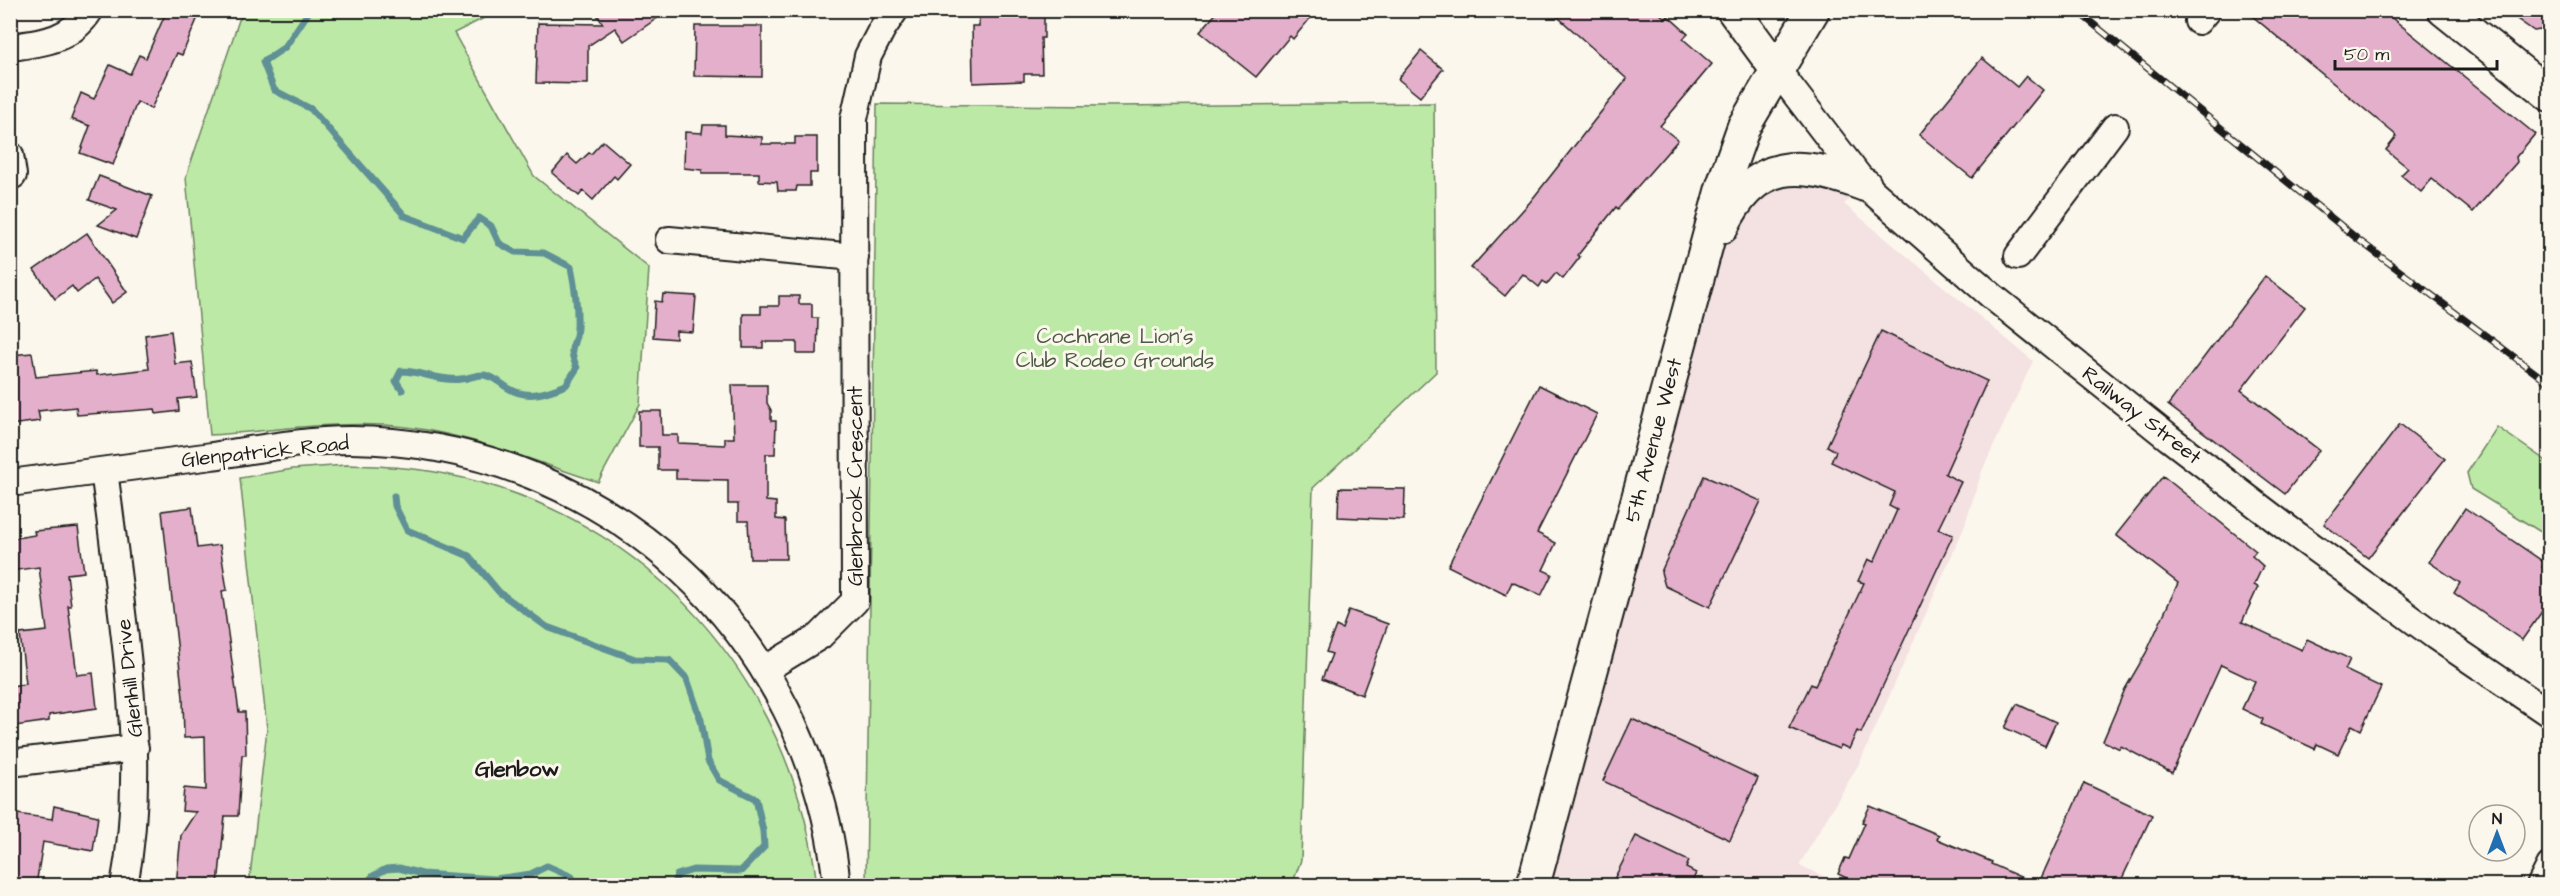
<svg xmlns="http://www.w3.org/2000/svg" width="2560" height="896" viewBox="0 0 2560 896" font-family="'Architects Daughter',sans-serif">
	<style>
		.built { fill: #f4e1e2 }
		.green { fill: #bde9a6; stroke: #6c8261; stroke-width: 1.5 }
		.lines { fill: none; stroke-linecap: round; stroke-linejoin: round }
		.stream { stroke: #5f9095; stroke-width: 7 }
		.building { fill: #e4afca; stroke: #1c1c1c; stroke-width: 1.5 }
		.minor-casing { stroke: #1c1c1c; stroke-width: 30 }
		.tertiary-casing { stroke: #1c1c1c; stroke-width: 36 }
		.minor { stroke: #fbf7ec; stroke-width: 26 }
		.tertiary { stroke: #fbf7ec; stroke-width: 32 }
		.rail-casing { stroke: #1c1c1c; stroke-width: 7 }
		.rail { stroke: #fbf7ec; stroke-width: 4.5; stroke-dasharray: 14; stroke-linecap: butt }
		.labels { text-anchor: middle; stroke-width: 6; stroke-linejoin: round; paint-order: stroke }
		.park-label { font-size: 21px; fill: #4c5a45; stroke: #fbf7ec }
		.street-label { font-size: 21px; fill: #1c1c1c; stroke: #fbf7ec }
		.neighbourhood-label { font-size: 22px; font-weight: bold; fill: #1c1c1c; stroke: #fbf7ec }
	</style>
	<rect width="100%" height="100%" fill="#fbf7ec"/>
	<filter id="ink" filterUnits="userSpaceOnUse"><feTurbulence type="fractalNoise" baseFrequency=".0167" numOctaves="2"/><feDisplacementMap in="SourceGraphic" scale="12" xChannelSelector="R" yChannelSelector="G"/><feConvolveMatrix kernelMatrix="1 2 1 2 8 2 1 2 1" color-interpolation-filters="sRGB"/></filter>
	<g filter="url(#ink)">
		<polygon class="built" points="1756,180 1865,185 1844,204 2033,361 1982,471 1963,530 1860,762 1799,865 1843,885 1533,886 1700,274"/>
		<g class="green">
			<path d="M245 11H498L454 33 534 176 649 268 640 404 598 482C529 460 458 429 385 425 327 422 268 431 210 435L186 177 239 20Z"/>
			<polygon points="1434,103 1436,372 1313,488 1301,860 1292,885 866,885 877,104 1111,106"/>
			<polygon points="2497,427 2549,463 2549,537 2471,489 2467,473"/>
			<path d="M346 465C379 466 412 467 445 474 649 514 793 682 817 885H249L267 729 240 478 293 469Z"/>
		</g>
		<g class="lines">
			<g class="stream">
				<path d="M310 10 285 47 263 62 274 90 311 109 405 216 463 238 479 218 491 226 499 243 515 252 544 253 571 267C575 287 578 307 577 328 576 350 566 342 577 368L566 385C546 393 527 400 508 388 498 382 495 377 484 375 476 374 469 379 461 379 441 382 421 371 401 371L396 381 402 390"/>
				<polyline points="394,496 395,506 407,530 469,556 499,592 547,627 635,659 669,660 687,679 701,720 708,761 719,780 756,799 763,831 764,847 741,871 693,870 677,875 673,886"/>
				<polyline points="364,886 373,876 386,869 399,868 422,874 495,879 531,874 547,866 572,877 574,886"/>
			</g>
		</g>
		<g class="building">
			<polygon points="167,10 201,10 182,55 177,53 151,109 137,102 113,165 80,153 90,126 71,119 81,93 94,99 110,65 130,74 139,55 146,58"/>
			<polygon points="594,10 669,10 624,41 615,28 588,46 588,84 536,83 538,23 603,24"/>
			<polygon points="979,10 1044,10 1044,38 1041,38 1042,74 1024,74 1024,81 973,83 972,26 979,26"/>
			<polygon points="1219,10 1317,10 1293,39 1290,36 1256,77 1200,32"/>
			<polygon points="1550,10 1656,10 1666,19 1668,16 1688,34 1683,39 1712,64 1660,126 1678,140 1618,209 1616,207 1578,255 1580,257 1563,279 1556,273 1547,284 1543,281 1539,287 1523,274 1505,296 1471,268 1530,202 1627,79"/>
			<polygon points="2245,10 2382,10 2535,134 2516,157 2517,162 2473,212 2432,179 2421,192 2401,175 2408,168 2386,150 2397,136"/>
			<polygon points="2504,10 2550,10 2550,23 2546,29 2534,31"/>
			<polygon points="695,26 762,26 762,77 694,76"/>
			<polygon points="1421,51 1443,69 1420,97 1398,79"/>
			<polygon points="1982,58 2017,87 2026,76 2043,90 1972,178 1919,135"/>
			<polygon points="703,125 725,125 725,135 762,137 762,144 795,144 795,137 817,137 817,173 810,173 810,186 797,186 796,191 778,191 777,182 759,181 759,173 702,173 702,170 684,168 685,132 702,133"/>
			<polygon points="603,141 630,164 617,179 614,176 593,200 583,191 579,196 552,173 567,155 577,164 589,153 591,154"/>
			<polygon points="99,176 152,196 136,239 98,225 117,210 89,200"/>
			<polygon points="87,233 127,292 112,303 95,279 77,293 72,286 55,299 34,270"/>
			<polygon points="2265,276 2305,307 2241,390 2319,450 2285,494 2168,405"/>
			<polygon points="663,294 696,296 693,332 676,331 676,339 653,337 655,301 662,302"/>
			<polygon points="779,296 799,296 799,304 812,304 812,318 818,318 817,354 797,354 797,342 763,342 763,348 743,348 743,314 761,314 761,306 779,306"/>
			<polygon points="171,331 175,364 192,362 197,397 178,399 179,411 156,414 155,409 77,415 76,407 38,411 40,421 10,425 10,355 32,353 36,377 96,371 97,375 149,369 145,335"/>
			<polygon points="1881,331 1987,381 1945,474 1961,482 1938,529 1953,535 1861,733 1857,731 1849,749 1841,745 1839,749 1789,728 1811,684 1815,686 1864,583 1858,581 1868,559 1874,562 1897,510 1889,506 1895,492 1831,462 1836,451 1827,446"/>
			<polygon points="732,385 767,385 767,403 771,410 771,421 776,421 775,454 766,454 766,501 776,502 776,519 785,520 786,559 750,559 748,521 738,521 738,504 728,504 728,480 676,479 676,470 658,470 658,447 639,447 639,411 661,411 662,435 678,435 678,443 725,445 725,438 734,438"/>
			<polygon points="1539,385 1597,414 1537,533 1556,543 1543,570 1552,574 1541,596 1512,582 1506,595 1448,566"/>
			<polygon points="2400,424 2445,459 2368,558 2324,524"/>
			<polygon points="1704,476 1761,501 1710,607 1665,586 1661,572"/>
			<polygon points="2163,476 2256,551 2252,556 2263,566 2254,585 2258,587 2242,622 2302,650 2307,639 2350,659 2345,670 2381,687 2361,730 2352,725 2338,754 2317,744 2315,749 2261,724 2263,719 2242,709 2255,681 2221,665 2172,773 2121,746 2120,749 2103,741 2125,689 2146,653 2178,583 2116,535"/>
			<polygon points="1339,488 1405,489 1404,520 1338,517"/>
			<polygon points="192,507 197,548 220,545 227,590 222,591 239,712 245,712 246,755 242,755 238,816 225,816 218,885 176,885 181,835 196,812 182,811 184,788 206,790 205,737 184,738 183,697 162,511"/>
			<polygon points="2465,508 2545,563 2542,567 2550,572 2550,600 2522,640 2454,593 2460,583 2429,562"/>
			<polygon points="78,527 84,572 67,574 71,606 68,606 77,675 93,673 97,708 49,715 49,721 15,726 10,686 26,684 20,634 47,631 39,567 10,571 10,539 35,535 34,531"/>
			<polygon points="1349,610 1388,624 1362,695 1322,679 1332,654 1326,652 1336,626 1342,629"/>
			<polygon points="2017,704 2056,722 2045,746 2005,728"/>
			<polygon points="1632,719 1758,778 1730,840 1603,781"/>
			<polygon points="2084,783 2152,815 2119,885 1861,885 1838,874 1845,858 1849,859 1865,823 1862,822 1870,806 1939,835 1937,839 1992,862 1991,864 2038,885"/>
			<polygon points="54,806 98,816 93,851 43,842 36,885 10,885 10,813 52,819"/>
			<polygon points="1636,836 1689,861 1686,868 1696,873 1691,885 1611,885"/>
		</g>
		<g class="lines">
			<g class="minor-casing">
				<g id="minor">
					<polyline points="2198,21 2207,10"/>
					<path d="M10 47C43 43 71 40 90 10"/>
					<polyline points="1777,70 1865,185 1993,297 2169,438 2283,525 2435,636 2550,714"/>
					<polyline points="10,155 13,175"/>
					<polyline points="669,240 855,257"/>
					<polyline points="2018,256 2115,127"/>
					<path d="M104 471C111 521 117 571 123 621 134 710 141 797 124 886"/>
					<path d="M10 483C78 474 145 465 212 456 258 449 304 440 351 440 605 442 812 633 837 886"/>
					<polyline points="764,670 820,636 855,601 854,119 868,56 882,29 895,10"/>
					<polyline points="10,763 135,748"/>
					<polyline points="2540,886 2550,866"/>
				</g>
			</g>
			<g class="tertiary-casing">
				<g id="tertiary">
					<polyline points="1733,10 1777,70"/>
					<polyline points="2444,10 2550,95"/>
					<path d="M1722 227C1755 157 1800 160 1865 185"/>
					<polyline points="1533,886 1722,188 1744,126 1813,10"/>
				</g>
			</g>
			<use href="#minor" class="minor"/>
			<use href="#tertiary" class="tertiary"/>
			<g class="rail-casing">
				<polyline id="rail" points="2076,10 2360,241 2550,384"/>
			</g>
			<use href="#rail" class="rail"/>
		</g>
	</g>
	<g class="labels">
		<g class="park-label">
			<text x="1115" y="343">Cochrane Lion's<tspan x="1115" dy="24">Club Rodeo Grounds</tspan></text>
		</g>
		<g class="street-label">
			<text transform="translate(2142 415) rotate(38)" y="7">Railway Street</text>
			<text transform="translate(1653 440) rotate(-75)" y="7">5th Avenue West</text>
			<text transform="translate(265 451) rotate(-6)" y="7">Glenpatrick Road</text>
			<text transform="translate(855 486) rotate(-90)" y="7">Glenbrook Crescent</text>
			<text transform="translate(129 678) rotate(-96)" y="7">Glenhill Drive</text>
		</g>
		<g class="neighbourhood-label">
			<text x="517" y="776">Glenbow</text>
		</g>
	</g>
	<rect width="2560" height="896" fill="none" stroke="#fbf7ec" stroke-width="36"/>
	<rect x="18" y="18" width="2524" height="860" fill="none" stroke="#1c1c1c" stroke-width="2" filter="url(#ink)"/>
	<g transform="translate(2497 833)"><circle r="28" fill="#fbf7ec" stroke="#a29f99" stroke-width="1.5"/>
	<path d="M0-4.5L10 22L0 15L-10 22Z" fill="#1f6fb2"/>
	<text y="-9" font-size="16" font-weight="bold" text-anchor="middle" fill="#1c1c1c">N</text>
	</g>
	<path d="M2335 60v9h162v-9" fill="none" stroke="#1c1c1c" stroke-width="3"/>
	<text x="2344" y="60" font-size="18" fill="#1c1c1c" stroke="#fbf7ec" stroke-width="4.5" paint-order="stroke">50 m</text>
</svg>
